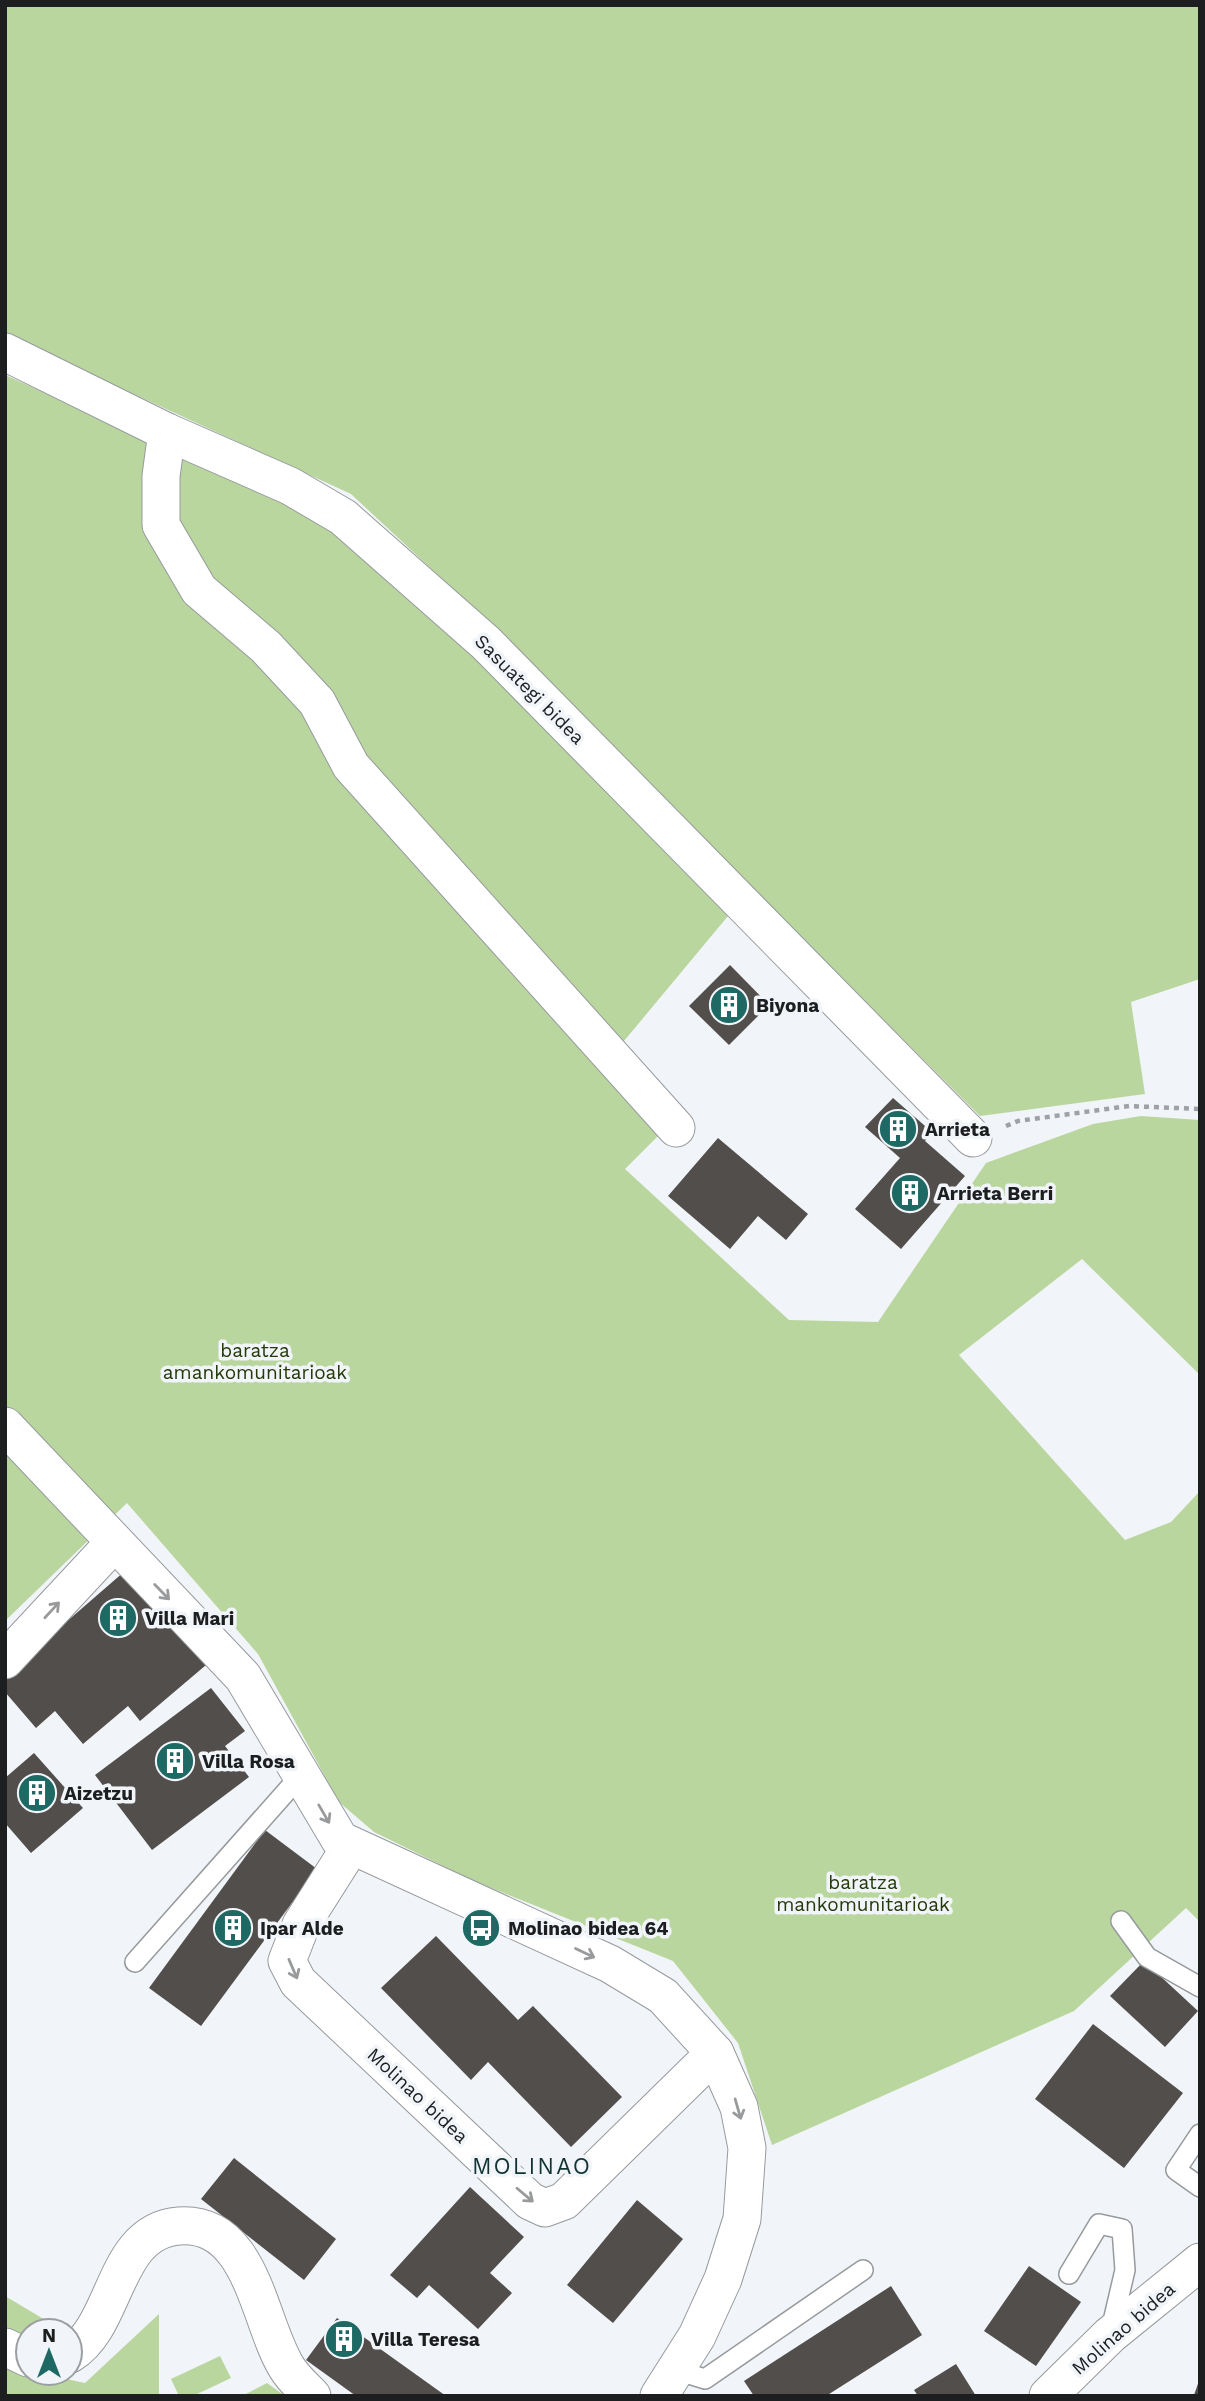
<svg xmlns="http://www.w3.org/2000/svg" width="1205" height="2401" viewBox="0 0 1205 2401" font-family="'Work Sans',sans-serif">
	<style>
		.green { fill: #b9d69f }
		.building { fill: #514e4b }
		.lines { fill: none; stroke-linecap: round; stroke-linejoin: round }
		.lane-casing { stroke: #979a9d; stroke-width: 22 }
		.street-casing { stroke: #979a9d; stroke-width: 39 }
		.path { stroke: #9fa1a4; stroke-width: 4.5; stroke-dasharray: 5 5; stroke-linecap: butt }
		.lane { stroke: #fff; stroke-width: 19 }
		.street { stroke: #fff; stroke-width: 37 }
		.oneway { stroke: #999a9b }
		.labels { text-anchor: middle; stroke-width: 7; stroke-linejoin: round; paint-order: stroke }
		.street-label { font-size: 19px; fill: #1d1e20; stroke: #f1f4f8 }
		.poi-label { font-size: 19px; font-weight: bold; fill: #1d1e20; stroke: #f1f4f8; text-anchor: start }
		.park-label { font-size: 19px; fill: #253a0a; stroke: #f1f4f8 }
		.quarter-label { font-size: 23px; letter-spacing: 2px; fill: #123431; stroke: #f1f4f8 }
	</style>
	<rect width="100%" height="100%" fill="#f1f4f8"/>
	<g class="green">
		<polygon points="5,5 1200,5 1200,979 1131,1002 1145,1094 980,1116 686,823 499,632 351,494 5,335"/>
		<polygon points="5,375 325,517 523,698 728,916 619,1047 664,1130 625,1169 789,1320 878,1322 986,1163 1093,1124 1141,1116 1200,1120 1200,1375 1082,1259 959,1355 1125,1540 1171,1522 1200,1491 1200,1922 1186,1908 1074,2011 772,2145 738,2043 673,1961 474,1881 374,1832 339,1802 258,1654 127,1503 5,1621"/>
		<polygon points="5,2296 47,2321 42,2331 28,2331 28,2355 38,2373 85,2383 159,2314 159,2396 5,2396"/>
		<polygon points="220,2356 231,2378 193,2396 179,2396 171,2379"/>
		<polygon points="267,2383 285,2396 242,2396"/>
	</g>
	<g class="building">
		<polygon points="730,965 769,1005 729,1045 689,1006"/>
		<polygon points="893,1098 932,1132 925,1141 965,1176 901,1249 855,1209 900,1158 865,1127"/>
		<polygon points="718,1138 808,1214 786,1240 758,1216 730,1249 668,1196"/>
		<polygon points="125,1571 206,1665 140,1721 128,1706 83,1744 55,1711 36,1728 5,1692 5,1675"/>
		<polygon points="211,1688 245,1731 225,1746 249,1777 152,1850 95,1775"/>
		<polygon points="34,1753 83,1808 31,1853 5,1823 5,1778"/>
		<polygon points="265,1830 317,1869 201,2026 149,1988"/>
		<polygon points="436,1936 518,2020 533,2006 622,2097 571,2147 488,2062 471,2080 381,1988"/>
		<polygon points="1144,1961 1198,2011 1165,2047 1110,1996"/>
		<polygon points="1093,2024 1183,2093 1124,2168 1035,2099"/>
		<polygon points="234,2158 336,2239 304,2280 201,2199"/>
		<polygon points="470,2187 524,2237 490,2273 512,2293 478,2329 429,2285 417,2298 390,2275"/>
		<polygon points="637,2200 683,2239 613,2323 567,2285"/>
		<polygon points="1029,2266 1081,2302 1036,2366 984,2331"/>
		<polygon points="891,2286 922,2335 826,2396 754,2396 744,2381"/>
		<polygon points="337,2318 446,2396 356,2396 306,2360"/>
		<polygon points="956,2364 976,2396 918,2396 914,2390"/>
		<polygon points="1200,2378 1200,2396 1197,2396 1194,2395"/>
	</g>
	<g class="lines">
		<g class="lane-casing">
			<g id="lane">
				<polyline points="1121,1921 1147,1957 1200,1987"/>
				<polyline points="135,1962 301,1775"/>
				<polyline points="1200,2134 1176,2170 1200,2187"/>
				<polyline points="1069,2274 1099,2224 1122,2229 1125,2270 1111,2330"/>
				<polyline points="676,2370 705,2379 863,2270"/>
			</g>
		</g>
		<g class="street-casing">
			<g id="street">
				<polyline points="5,352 167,432 290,486 343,517 486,643 973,1138"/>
				<polyline points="167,432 161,476 161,525 199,590 266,647 317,702 351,766 676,1128"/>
				<polyline points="5,1426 243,1677 340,1840 610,1964 663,1996 715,2053 739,2107 747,2148 742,2219 723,2279 697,2336 659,2396"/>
				<polyline points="5,1660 114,1543"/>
				<polyline points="351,1846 301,1925 287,1961 298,1982 530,2201 545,2208 564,2201 715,2053"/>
				<polyline points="5,2347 28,2358"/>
				<path d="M70 2354C118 2325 112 2231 179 2226 253 2221 258 2322 287 2368 294 2379 303 2387 312 2396"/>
				<polyline points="1048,2396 1110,2335 1200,2262"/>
			</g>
		</g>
		<polyline class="path" points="1006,1126 1018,1121 1129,1106 1200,1109"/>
		<use href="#lane" class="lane"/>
		<use href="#street" class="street"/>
	</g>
	<defs><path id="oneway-shaft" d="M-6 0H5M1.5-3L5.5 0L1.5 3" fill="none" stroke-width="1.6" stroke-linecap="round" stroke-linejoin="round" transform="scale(1.75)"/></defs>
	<g class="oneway">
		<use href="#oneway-shaft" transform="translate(162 1592) rotate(46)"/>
		<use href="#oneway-shaft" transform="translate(52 1610) rotate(-47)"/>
		<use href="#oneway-shaft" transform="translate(324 1814) rotate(60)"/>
		<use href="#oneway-shaft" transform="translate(585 1953) rotate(25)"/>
		<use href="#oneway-shaft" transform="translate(293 1969) rotate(67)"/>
		<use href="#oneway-shaft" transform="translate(738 2109) rotate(74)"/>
		<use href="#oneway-shaft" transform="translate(525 2195) rotate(40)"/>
	</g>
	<defs>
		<g id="building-disc" transform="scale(2.0125)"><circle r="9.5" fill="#1e6963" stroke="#f1f4f8"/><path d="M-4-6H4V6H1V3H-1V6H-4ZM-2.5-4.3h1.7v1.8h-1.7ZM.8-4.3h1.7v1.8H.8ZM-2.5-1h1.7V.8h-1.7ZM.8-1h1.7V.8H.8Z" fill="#fff"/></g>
		<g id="bus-disc" transform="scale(2.0125)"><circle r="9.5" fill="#1e6963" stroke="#f1f4f8"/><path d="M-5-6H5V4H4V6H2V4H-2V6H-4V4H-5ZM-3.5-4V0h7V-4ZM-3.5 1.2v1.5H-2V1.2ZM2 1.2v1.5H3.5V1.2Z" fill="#fff"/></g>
	</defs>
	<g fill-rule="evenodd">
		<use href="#building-disc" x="729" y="1005"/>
		<use href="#building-disc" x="898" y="1129"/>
		<use href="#building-disc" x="910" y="1193"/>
		<use href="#building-disc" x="118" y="1618"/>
		<use href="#building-disc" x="175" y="1761"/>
		<use href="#building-disc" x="37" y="1793"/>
		<use href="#building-disc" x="233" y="1928"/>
		<use href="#bus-disc" x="481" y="1928"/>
		<use href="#building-disc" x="344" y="2339"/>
	</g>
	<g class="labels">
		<g class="street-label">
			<text transform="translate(530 689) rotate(45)" y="7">Sasuategi bidea</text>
			<text transform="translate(418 2095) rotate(43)" y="7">Molinao bidea</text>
			<text transform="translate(1123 2328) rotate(-41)" y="7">Molinao bidea</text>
		</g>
		<g class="poi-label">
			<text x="756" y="1012">Biyona</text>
			<text x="925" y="1136">Arrieta</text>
			<text x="937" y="1200">Arrieta Berri</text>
			<text x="145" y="1625">Villa Mari</text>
			<text x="202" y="1768">Villa Rosa</text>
			<text x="64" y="1800">Aizetzu</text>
			<text x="260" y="1935">Ipar Alde</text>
			<text x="508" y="1935">Molinao bidea 64</text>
			<text x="371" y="2346">Villa Teresa</text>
		</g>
		<g class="park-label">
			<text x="255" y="1357">baratza<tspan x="255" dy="22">amankomunitarioak</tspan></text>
			<text x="863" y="1889">baratza<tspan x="863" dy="22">mankomunitarioak</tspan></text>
		</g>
		<g class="quarter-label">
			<text x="532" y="2174">MOLINAO</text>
		</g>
	</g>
	<rect width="1205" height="2401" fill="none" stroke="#1d1e20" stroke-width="14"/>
	<g transform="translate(49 2352)"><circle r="33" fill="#f1f4f8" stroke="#9c9ea2" stroke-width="2"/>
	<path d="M0-5L12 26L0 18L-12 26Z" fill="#1e6963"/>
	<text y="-10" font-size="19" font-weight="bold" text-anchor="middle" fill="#1d1e20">N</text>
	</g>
</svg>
